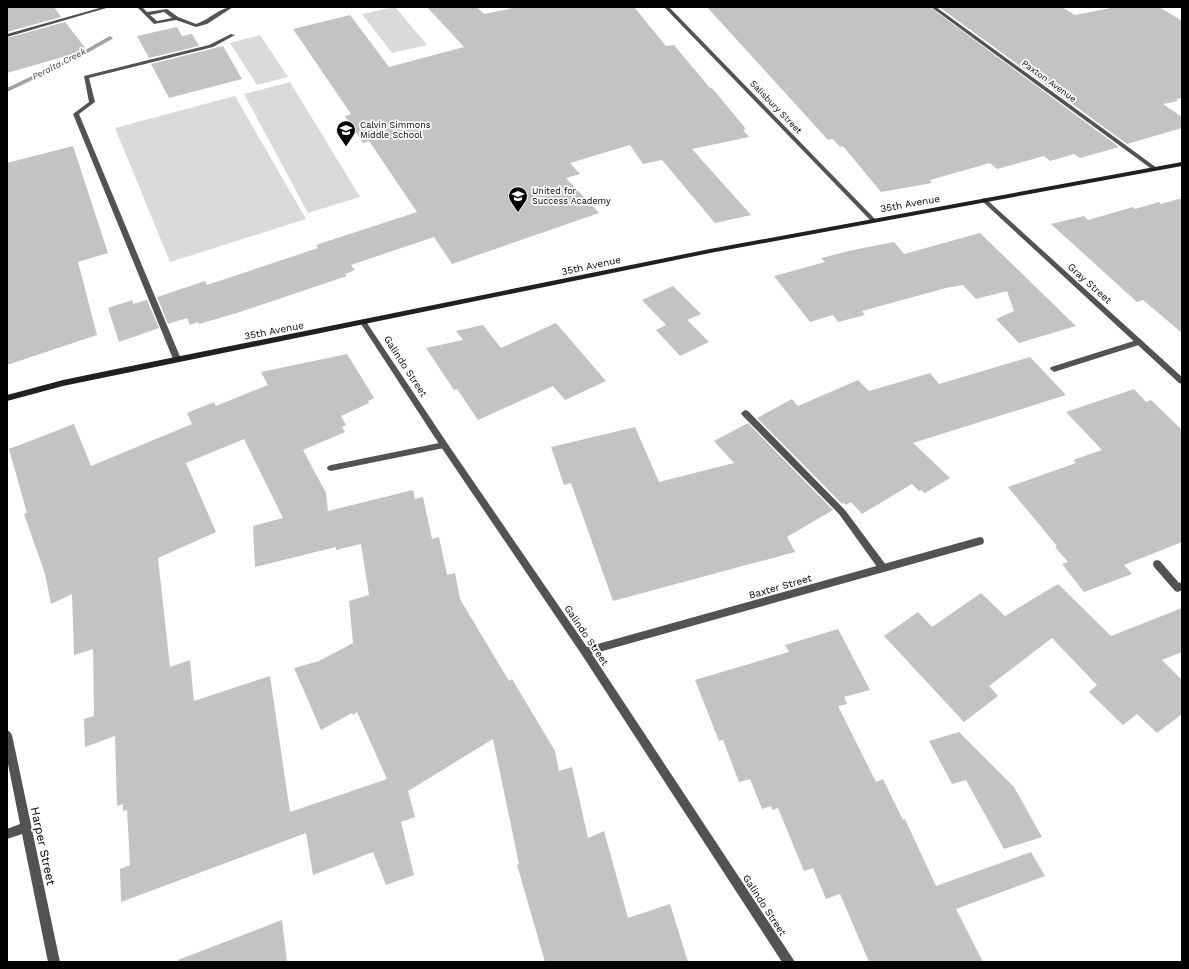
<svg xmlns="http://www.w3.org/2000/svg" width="1189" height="969" viewBox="0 0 1189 969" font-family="'Work Sans',sans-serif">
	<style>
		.green { fill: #dadada }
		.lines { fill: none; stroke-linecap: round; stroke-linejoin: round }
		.stream { fill: #a1a1a1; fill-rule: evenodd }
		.building { fill: #c3c3c3; fill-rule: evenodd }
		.lane { fill: #535353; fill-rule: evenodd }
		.street { fill: #535353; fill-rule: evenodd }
		.secondary { fill: #202020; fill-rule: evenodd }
		.labels { text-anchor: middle; stroke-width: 3.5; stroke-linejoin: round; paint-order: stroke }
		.far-water-label { font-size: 9px; font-style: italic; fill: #424242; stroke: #fff }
		.far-street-label { font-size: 9px; fill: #000; stroke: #fff }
		.far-poi-label { font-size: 9px; fill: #000; stroke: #fff; text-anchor: start }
		.street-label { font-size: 10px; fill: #000; stroke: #fff }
		.near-street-label { font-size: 12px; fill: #000; stroke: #fff }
	</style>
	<rect width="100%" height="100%" fill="#fff"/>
	<g class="green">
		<polygon points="395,7 427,45 392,53 362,14"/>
		<polygon points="260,35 288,77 257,85 230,43"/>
		<polygon points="290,82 360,197 308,213 244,94"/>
		<polygon points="235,96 306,219 170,262 115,128"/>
	</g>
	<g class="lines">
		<polygon class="stream" points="110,36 113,38 112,39 82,56 7,92 7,88 78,54"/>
	</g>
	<g class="building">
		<polygon points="7,7 54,7 61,17 7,32"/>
		<polygon points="427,7 477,7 484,14 518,7 634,7 666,46 674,45 710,88 712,88 746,129 743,130 749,137 692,149 751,215 715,223 662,160 643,164 630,145 570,163 580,174 566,178 599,213 452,264 434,237 351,265 355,270 345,274 347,276 237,313 199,324 198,322 190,325 187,318 168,324 157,297 205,281 207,285 318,248 316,245 417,212 369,141 363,143 345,116 351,114 293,29 350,15 389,67 464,47"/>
		<polygon points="707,7 930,7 1119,147 1080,158 1074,154 1050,161 1044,156 997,169 990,163 930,180 932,183 881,192 843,146 840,147 833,139 828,140"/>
		<polygon points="939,7 1062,7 1075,15 1116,7 1159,7 1182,21 1182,98 1176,99 1178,101 1163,104 1182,117 1182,128 1127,144"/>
		<polygon points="65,22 87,50 7,73 7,38"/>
		<polygon points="177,27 182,36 192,34 199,46 149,58 137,36"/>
		<polygon points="223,46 242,79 169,98 151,64"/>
		<polygon points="73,146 108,253 78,262 97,335 7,365 7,163"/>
		<polygon points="1182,198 1182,333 1143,300 1137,302 1051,224 1084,216 1088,220 1133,207 1135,209 1159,202 1161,204"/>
		<polygon points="980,233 1076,326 1019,343 996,319 1014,311 1007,291 976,299 963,285 946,288 862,311 865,315 838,322 833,315 810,322 774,276 825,262 821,258 853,250 894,242 904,254"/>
		<polygon points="673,286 701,314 687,320 709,342 680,356 656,330 666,325 642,300"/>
		<polygon points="132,300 133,304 147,300 159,328 119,342 108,308"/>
		<polygon points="556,323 606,381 565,400 553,386 478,420 457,389 454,390 426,348 463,340 456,331 483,325 501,348"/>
		<path d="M347 354 374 398 368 401 369 403 341 416 346 425 342 427 345 432 303 450 326 493 328 511 413 490 415 499 423 497 432 539 439 537 447 575 455 573 460 599 509 681 512 679 555 751 559 771 572 767 588 838 604 831 628 918 670 904 688 962H545L517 865 519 864 493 739 408 791 415 817 401 822 414 875 386 885 373 852 313 875 306 833 121 902 120 869 130 865 127 810 123 811V804L117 806 115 736 85 747 84 719 94 716 93 649 74 655 72 594 51 604 45 574 24 514 27 513 9 449 74 424 91 466 192 424 187 413 214 402 216 406 268 385 261 372ZM244 439 283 518 253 526 255 567 336 547V550L361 544 369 595 349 601 353 643 319 661 294 668 321 730 352 713 353 715 357 712 387 779 290 812 270 676 194 701 190 660 170 667 158 558 216 532 186 463Z"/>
		<polygon points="1030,357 1066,395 913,443 950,478 925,493 921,490 919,491 912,484 862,514 851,502 846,505 844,503 842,504 757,418 792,399 798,406 858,380 869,391 930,373 939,384"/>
		<polygon points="1134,389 1146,402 1151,400 1182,430 1182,542 1124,565 1132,574 1084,592 1062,564 1068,562 1055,547 1057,546 1008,487 1076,463 1073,460 1102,450 1066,412"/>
		<polygon points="748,423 833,510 787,537 795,552 613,601 571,483 564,485 551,447 635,427 659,482 734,463 714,441"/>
		<polygon points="1058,584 1111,636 1182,608 1182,652 1162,660 1182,680 1182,714 1157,733 1137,714 1123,725 1089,692 1097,685 1052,638 989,686 998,696 964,722 884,636 918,612 932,627 981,593 1005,616"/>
		<polygon points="838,629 870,690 844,697 847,704 838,706 876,782 883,779 903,820 905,819 936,886 1031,852 1045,876 956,909 983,962 869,962 840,894 826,899 813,868 804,871 778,808 772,810 771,806 762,809 750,779 739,782 723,740 719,741 695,680 789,652 785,645"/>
		<polygon points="959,732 1014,787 1042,837 1004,849 966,780 952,784 929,741"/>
		<polygon points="282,920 287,962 178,962 178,960"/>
	</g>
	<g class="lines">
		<g class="lane">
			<path d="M137 7H142L147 12 167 9 178 17 196 24C209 20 220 7 233 7L207 24 196 27 176 20 154 24ZM164 12 172 18 157 21 150 15Z"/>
			<polygon points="231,34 235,35 213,47 89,78 95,102 79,114 181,359 177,362 173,359 73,114 89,102 84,76 209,45"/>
			<polygon points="1140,339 1143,342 1142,344 1054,372 1050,369 1051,367"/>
			<polygon points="745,410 748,411 845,510 886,565 887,568 886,571 883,572 880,571 839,514 742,415 741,413"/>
			<polygon points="444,442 448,445 444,448 331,471 328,470 327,468 328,466 331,465"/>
			<polygon points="1157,560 1160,561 1179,583 1182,582 1182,590 1178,592 1175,591 1154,567 1153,564 1154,561"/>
		</g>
		<g class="street">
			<polygon points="103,7 110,7 7,37 7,34"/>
			<polygon points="664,7 669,7 875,219 875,221 871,221"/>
			<polygon points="931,7 936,7 1157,168 1157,170 1153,170"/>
			<polygon points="984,198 986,199 1182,377 1182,384 1179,383 982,201 981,200"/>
			<polygon points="361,320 365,320 447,443 587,647 980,537 983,538 984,541 983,544 980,545 592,654 795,962 782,962 582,655 441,447 361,324 360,322"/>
			<polygon points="7,730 10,732 12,735 60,962 48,962 22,834 7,839 7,829 20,824 7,759"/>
		</g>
		<polygon class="secondary" points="1182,162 1182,166 710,253 63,386 7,401 7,395 63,380 121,368 710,249"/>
	</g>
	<defs>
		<g id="school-pin" transform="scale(1)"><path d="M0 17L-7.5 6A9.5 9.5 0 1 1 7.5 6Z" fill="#000" stroke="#fff"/><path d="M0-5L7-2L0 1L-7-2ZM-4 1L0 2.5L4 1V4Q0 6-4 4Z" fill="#fff"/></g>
	</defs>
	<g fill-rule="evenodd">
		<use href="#school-pin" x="346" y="130"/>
		<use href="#school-pin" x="518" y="196"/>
	</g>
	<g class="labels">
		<g class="far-water-label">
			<text transform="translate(59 64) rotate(-27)" y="3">Peralta Creek</text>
		</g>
		<g class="far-street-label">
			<text transform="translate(1049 81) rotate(36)" y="3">Paxton Avenue</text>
			<text transform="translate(776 107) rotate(46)" y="3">Salisbury Street</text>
		</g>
		<g class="far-poi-label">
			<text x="360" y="128">Calvin Simmons<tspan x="360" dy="10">Middle School</tspan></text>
			<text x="532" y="194">United for<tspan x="532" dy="10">Success Academy</tspan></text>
		</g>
		<g class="street-label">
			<text transform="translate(910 203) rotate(-10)" y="4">35th Avenue</text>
			<text transform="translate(591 265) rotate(-12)" y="4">35th Avenue</text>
			<text transform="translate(1090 283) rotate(42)" y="4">Gray Street</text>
			<text transform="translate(274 330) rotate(-11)" y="4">35th Avenue</text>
			<text transform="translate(406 366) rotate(57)" y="4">Galindo Street</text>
			<text transform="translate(780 586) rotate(-16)" y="4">Baxter Street</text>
			<text transform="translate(587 635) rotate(56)" y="4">Galindo Street</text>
			<text transform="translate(765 905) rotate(57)" y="4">Galindo Street</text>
		</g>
		<g class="near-street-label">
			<text transform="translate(43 846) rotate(78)" y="4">Harper Street</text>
		</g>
	</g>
	<rect width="1189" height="969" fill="none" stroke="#000000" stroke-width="16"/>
</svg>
